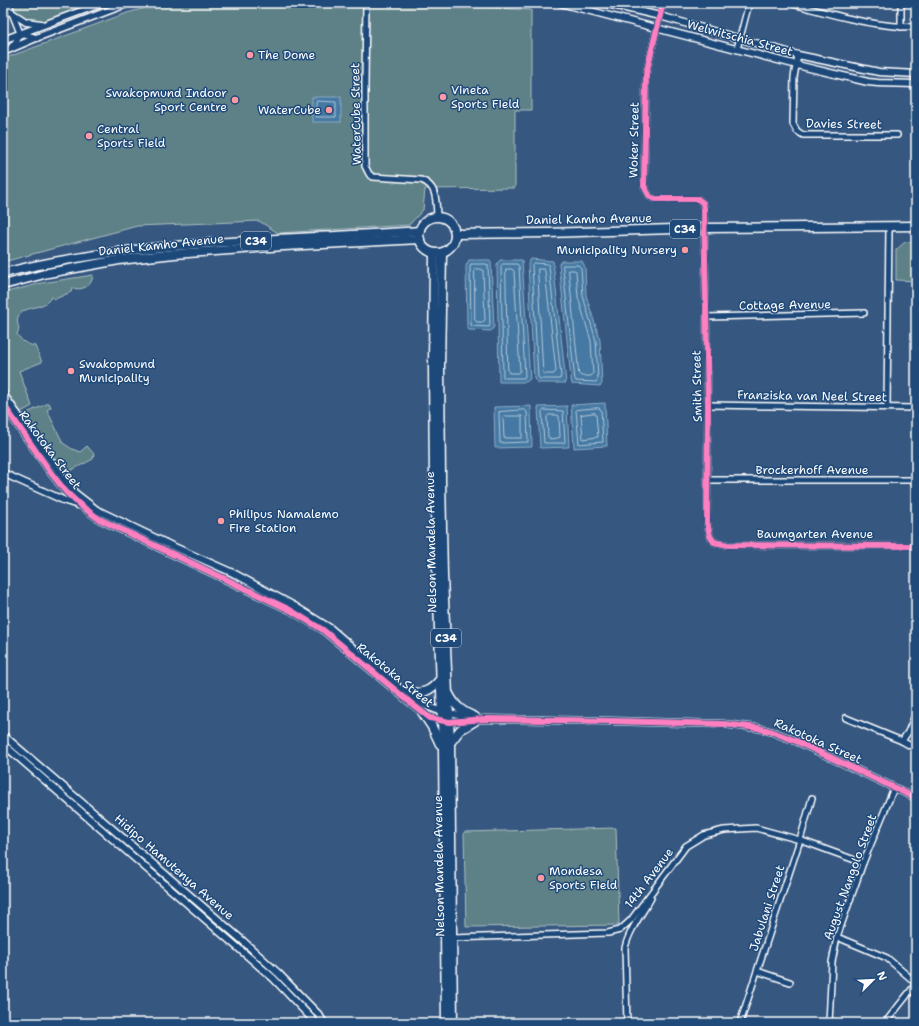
<svg xmlns="http://www.w3.org/2000/svg" width="919" height="1026" viewBox="0 0 919 1026" font-family="'Shantell Sans',sans-serif">
	<style>
		.green { fill: #5d8186; stroke: #aec0c2 }
		.water { fill: #4478a2; stroke: #8faec7 }
		.lines { fill: none; stroke-linecap: round; stroke-linejoin: round }
		.shore { stroke: #b4c9da; stroke-width: 1 }
		.minor-casing { stroke: #fff; stroke-width: 8 }
		.tertiary-casing { stroke: #fff; stroke-width: 9 }
		.primary-casing { stroke: #fff; stroke-width: 11 }
		.minor { stroke: #1f4a7a; stroke-width: 5 }
		.tertiary { stroke: #1f4a7a; stroke-width: 6 }
		.primary { stroke: #1f4a7a; stroke-width: 8 }
		.cycleway-casing { stroke: #1f4a7a; stroke-width: 8 }
		.cycleway { stroke: #ff80c0; stroke-width: 6 }
		.poi-dot { fill: #ff9aa2; stroke: #1f4a7a; stroke-width: 1.5 }
		.labels { text-anchor: middle; stroke-width: 3; stroke-linejoin: round; paint-order: stroke }
		.shield { fill: #1f4a7a; stroke: #bcc9d7; stroke-width: 1 }
		.shield-label { font-size: 11px; font-weight: bold; fill: #fff }
		.street-label { font-size: 12px; fill: #fff; stroke: #1f4a7a }
		.poi-label { font-size: 12px; fill: #fff; stroke: #1f4a7a; text-anchor: start }
	</style>
	<rect width="100%" height="100%" fill="#365780"/>
	<filter id="ink" filterUnits="userSpaceOnUse"><feTurbulence type="fractalNoise" baseFrequency=".025" numOctaves="2"/><feDisplacementMap in="SourceGraphic" scale="8" xChannelSelector="R" yChannelSelector="G"/><feConvolveMatrix kernelMatrix="1 2 1 2 8 2 1 2 1" color-interpolation-filters="sRGB"/></filter>
	<g filter="url(#ink)">
		<g class="green">
			<path d="M12 3H95C75 11 32 34 15 12 13 10 13 6 12 3Z"/>
			<polygon points="163,3 417,3 531,10 531,110 515,110 515,188 425,189 423,210 409,225 278,233 259,221 137,226 3,262 3,59 127,13"/>
			<polygon points="905,242 916,242 916,281 896,280 896,250"/>
			<path d="M93 275C92 286 83 291 72 288L71 292 55 299 51 297C43 314 10 301 19 329L17 334C22 342 26 344 35 346L42 362 19 371 32 406 21 412 3 385V293L42 283Z"/>
			<polygon points="49,403 51,407 47,410 63,443 72,449 80,452 87,446 94,454 93,459 66,473 52,460 22,415"/>
			<polygon points="616,828 619,925 466,927 464,832"/>
		</g>
		<g class="water">
			<rect x="312" y="97" width="29" height="25"/>
			<polygon points="531,259 553,261 566,383 538,383 534,379 528,264"/>
			<polygon points="469,260 490,260 491,262 494,327 491,331 469,330 467,327 466,266"/>
			<polygon points="500,260 522,260 530,379 526,382 499,382 497,264"/>
			<polygon points="561,261 582,261 585,267 586,295 600,340 602,384 600,386 572,384 571,379 559,264"/>
			<polygon points="605,403 607,446 574,448 571,405"/>
			<polygon points="531,406 532,447 495,448 494,407"/>
			<polygon points="567,406 569,447 540,448 538,407"/>
		</g>
		<g class="lines">
			<g class="shore">
				<polygon points="317,101 336,102 336,117 316,117 316,103"/>
				<polygon points="534,263 548,264 549,266 561,376 560,379 540,379 538,377 532,265"/>
				<polygon points="471,264 486,264 488,265 490,325 489,327 472,326 471,325 470,268"/>
				<polygon points="503,264 517,264 519,266 525,376 524,378 505,378 503,377 501,266"/>
				<polygon points="563,265 578,265 581,268 583,296 596,341 598,379 596,382 576,381 575,379"/>
				<polygon points="475,269 481,269 483,270 485,320 483,322 477,322 475,320"/>
				<polygon points="506,269 512,269 514,271 520,371 518,373 509,373 508,371"/>
				<polygon points="538,269 544,269 545,271 556,371 554,374 544,374 543,372"/>
				<polygon points="569,270 574,270 576,271 578,297 591,341 593,374 591,376 581,376 579,374"/>
				<polygon points="599,408 601,410 603,442 579,444 576,410"/>
				<polygon points="525,410 527,412 528,442 500,443 499,412"/>
				<polygon points="544,410 563,411 565,441 564,443 544,443 542,412"/>
				<polygon points="595,413 596,415 598,437 583,439 581,415"/>
				<polygon points="549,415 557,415 559,416 560,437 558,438 550,439 548,437 547,417"/>
				<polygon points="505,416 522,416 522,438 504,438 503,418"/>
			</g>
			<g class="minor-casing">
				<g id="minor">
					<polyline points="9,3 12,13 20,33"/>
					<path d="M366 3 365 83V166L369 174 373 177 421 180C438 186 436 202 437 217"/>
					<polyline points="663,3 646,74 644,186 650,197 656,199 698,199 703,203 704,209 708,405 707,522 710,536 714,542 728,545 916,546"/>
					<path d="M789 3C831 14 872 27 916 27"/>
					<polyline points="901,27 901,3"/>
					<polyline points="737,49 749,3"/>
					<polyline points="798,55 794,77 793,124 797,131 803,135 897,135"/>
					<polyline points="707,317 864,313"/>
					<polyline points="708,405 916,408"/>
					<polyline points="887,407 889,227"/>
					<polyline points="708,480 916,480"/>
					<polyline points="846,718 902,741 908,732 916,713"/>
					<polyline points="902,741 916,749"/>
					<polyline points="837,937 887,958 916,983"/>
					<polyline points="451,938 608,933 620,930 631,920 686,846 704,835 724,830 756,828 800,840 863,863"/>
					<polyline points="757,971 790,982"/>
					<path d="M627 1023 625 948C629 930 642 914 651 898"/>
					<polyline points="740,1023 800,840 812,798"/>
					<polyline points="829,1023 832,962 837,937 863,863 894,788"/>
					<polyline points="885,1023 916,984"/>
				</g>
			</g>
			<g class="tertiary-casing">
				<g id="tertiary">
					<polyline points="560,3 797,65 868,82 878,83 916,84"/>
					<polyline points="604,3 660,16 798,55 879,72 916,74"/>
					<polyline points="3,6 4,3"/>
					<polyline points="12,13 26,22 41,24"/>
					<polyline points="3,40 103,3"/>
					<polyline points="11,48 16,42 20,33 36,38"/>
					<polyline points="3,52 36,38 129,3"/>
					<path d="M3 394 64 479 75 493 97 510 170 545 233 573 296 607 330 628 404 692C428 709 440 713 469 716"/>
					<polyline points="3,404 51,473 66,492 80,505 99,519 290,610 323,630 412,704 430,718 449,722 485,719 611,721 723,724 758,728 773,732 796,741 916,798"/>
					<polyline points="5,474 63,500 78,505"/>
					<polyline points="3,735 243,941 278,973 319,1015 324,1023"/>
					<polyline points="3,744 273,978 316,1023"/>
				</g>
			</g>
			<g class="primary-casing">
				<g id="primary">
					<circle cx="437" cy="235" r="18"/>
					<polyline points="455,234 547,233 705,228 916,226"/>
					<polyline points="434,253 433,368 434,478 443,750 446,1023"/>
					<polyline points="442,253 440,367 441,479 443,575 450,743 453,1023"/>
					<path d="M3 273C139 239 281 241 420 231"/>
					<polyline points="3,285 48,273 119,260 174,254 284,246 420,239"/>
					<path d="M404 692C422 694 430 693 441 678"/>
					<path d="M449 694C455 706 462 712 475 717"/>
					<polyline points="422,712 432,727 440,744"/>
					<polyline points="450,743 460,730 475,721"/>
				</g>
			</g>
			<use href="#minor" class="minor"/>
			<use href="#tertiary" class="tertiary"/>
			<use href="#primary" class="primary"/>
			<g class="cycleway-casing">
				<g id="cycleway">
					<polyline points="663,3 646,74 644,186 650,197 656,199 698,199 703,203 704,209 708,405 707,522 710,536 714,542 728,545 916,546"/>
					<polyline points="3,404 51,473 66,492 80,505 99,519 290,610 323,630 412,704 430,718 449,722 485,719 611,721 723,724 758,728 773,732 796,741 916,798"/>
				</g>
			</g>
			<use href="#cycleway" class="cycleway"/>
		</g>
	</g>
	<g class="poi-dot">
		<circle cx="250" cy="55" r="4"/>
		<circle cx="443" cy="97" r="4"/>
		<circle cx="235" cy="100" r="4"/>
		<circle cx="329" cy="110" r="4"/>
		<circle cx="89" cy="136" r="4"/>
		<circle cx="685" cy="250" r="4"/>
		<circle cx="71" cy="371" r="4"/>
		<circle cx="221" cy="521" r="4"/>
		<circle cx="541" cy="878" r="4"/>
	</g>
	<g class="labels">
		<g class="shield">
			<rect x="670" y="220" width="30" height="18" rx="3"/>
			<rect x="241" y="232" width="30" height="18" rx="3"/>
			<rect x="431" y="629" width="30" height="18" rx="3"/>
		</g>
		<g class="shield-label">
			<text x="685" y="233">C34</text>
			<text x="256" y="245">C34</text>
			<text x="446" y="642">C34</text>
		</g>
		<g class="street-label">
			<text transform="translate(740 38) rotate(15)" y="4">Welwitschia Street</text>
			<text transform="translate(356 114) rotate(-91)" y="4">WaterCube Street</text>
			<text transform="translate(844 124) rotate(1)" y="4">Davies Street</text>
			<text transform="translate(634 140) rotate(-89)" y="4">Woker Street</text>
			<text transform="translate(589 219) rotate(-1)" y="4">Daniel Kamho Avenue</text>
			<text transform="translate(161 245) rotate(-6)" y="4">Daniel Kamho Avenue</text>
			<text transform="translate(785 305) rotate(-1)" y="4">Cottage Avenue</text>
			<text transform="translate(697 386) rotate(-91)" y="4">Smith Street</text>
			<text transform="translate(812 396) rotate(1)" y="4">Franziska van Neel Street</text>
			<text transform="translate(50 450) rotate(53)" y="4">Rakotoka Street</text>
			<text x="812" y="474">Brockerhoff Avenue</text>
			<text x="815" y="538">Baumgarten Avenue</text>
			<text transform="translate(431 542) rotate(-91)" y="4">Nelson Mandela Avenue</text>
			<text transform="translate(395 675) rotate(39)" y="4">Rakotoka Street</text>
			<text transform="translate(818 741) rotate(24)" y="4">Rakotoka Street</text>
			<text transform="translate(439 866) rotate(-91)" y="4">Nelson Mandela Avenue</text>
			<text transform="translate(174 867) rotate(41)" y="4">Hidipo Hamutenya Avenue</text>
			<text transform="translate(850 877) rotate(-70)" y="4">August Nangolo Street</text>
			<text transform="translate(649 878) rotate(-53)" y="4">14th Avenue</text>
			<text transform="translate(767 908) rotate(-72)" y="4">Jabulani Street</text>
		</g>
		<g class="poi-label">
			<text x="258" y="59">The Dome</text>
			<text x="451" y="94">Vineta<tspan x="451" dy="14">Sports Field</tspan></text>
			<text x="227" y="97" text-anchor="end">Swakopmund Indoor<tspan x="227" dy="14">Sport Centre</tspan></text>
			<text x="321" y="114" text-anchor="end">WaterCube</text>
			<text x="97" y="133">Central<tspan x="97" dy="14">Sports Field</tspan></text>
			<text x="677" y="254" text-anchor="end">Municipality Nursery</text>
			<text x="79" y="368">Swakopmund<tspan x="79" dy="14">Municipality</tspan></text>
			<text x="229" y="518">Philipus Namalemo<tspan x="229" dy="14">Fire Station</tspan></text>
			<text x="549" y="875">Mondesa<tspan x="549" dy="14">Sports Field</tspan></text>
		</g>
	</g>
	<rect width="919" height="1026" fill="none" stroke="#1f4a7a" stroke-width="16"/>
	<rect x="8" y="8" width="903" height="1010" fill="none" stroke="#fff" stroke-width="1.5" filter="url(#ink)"/>
	<g transform="translate(873 980) rotate(66)" stroke="#1f4a7a" stroke-width="3" paint-order="stroke">
	<path d="M0-3L7 15L0 10L-7 15Z" fill="#ffffff"/>
	<text y="-6" font-size="11" font-weight="bold" text-anchor="middle" fill="#ffffff">N</text>
	</g>
</svg>
